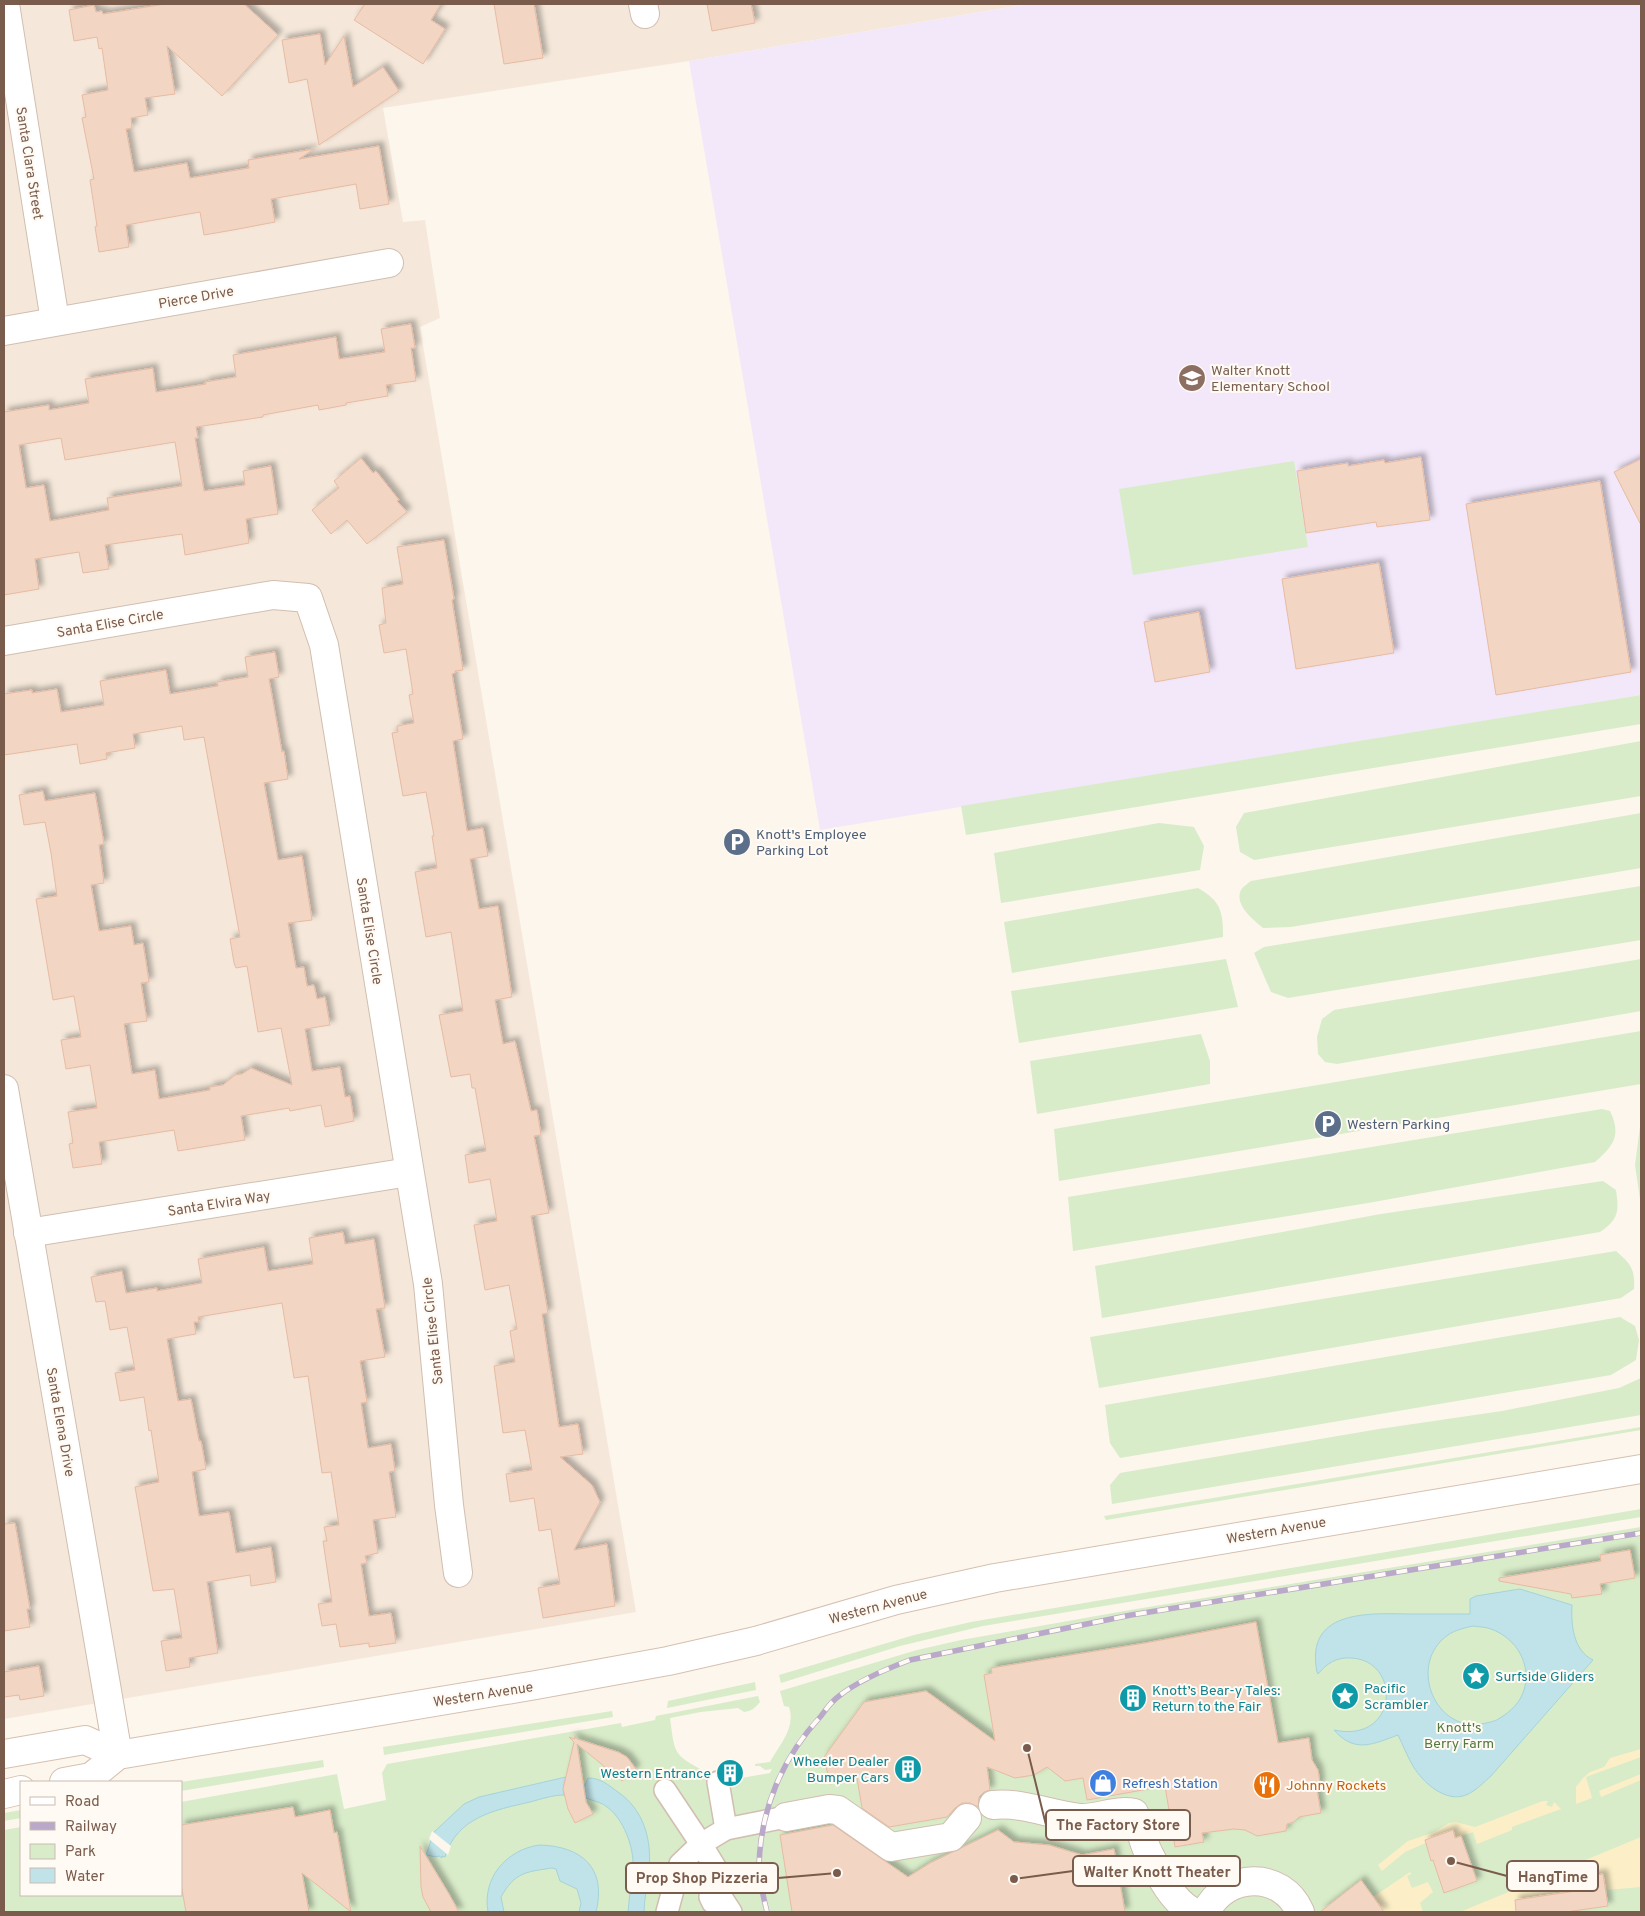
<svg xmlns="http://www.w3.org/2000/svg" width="1645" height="1916" viewBox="0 0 1645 1916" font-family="Overpass,sans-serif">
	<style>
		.residential { fill: #f5e8da }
		.education { fill: #f3e8fa }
		.green { fill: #d8ecc9 }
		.sand { fill: #fcefc7 }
		.water { fill: #bfe3e8; stroke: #a5d3da; fill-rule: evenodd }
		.pier { fill: #fdf6ec }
		.building { fill: #f3d5c3; stroke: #e6bba3; fill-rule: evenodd; filter: url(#shadow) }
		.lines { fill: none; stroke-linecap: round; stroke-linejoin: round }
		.pedestrian-casing { stroke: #d1beb0; stroke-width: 24 }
		.minor-casing { stroke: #d1beb0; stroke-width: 30 }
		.secondary-casing { stroke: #d6c0b0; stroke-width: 30 }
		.pedestrian { stroke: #fff; stroke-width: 21 }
		.minor { stroke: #fff; stroke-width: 28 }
		.secondary { stroke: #fff; stroke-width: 28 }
		.rail-casing { stroke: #b9a8c9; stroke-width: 5.5 }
		.rail { stroke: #fffaf3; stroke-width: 4; stroke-dasharray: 11; stroke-linecap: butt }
		.labels { text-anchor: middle; stroke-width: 4; stroke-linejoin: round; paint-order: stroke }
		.street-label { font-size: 14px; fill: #7a5c4d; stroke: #fffaf3 }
		.education-label { font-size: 14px; fill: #785e54; stroke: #fffaf3; text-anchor: start }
		.service-label { font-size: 14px; fill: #4e5e75; stroke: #fffaf3; text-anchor: start }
		.culture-label { font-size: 14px; fill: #0d838f; stroke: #fffaf3; text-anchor: start }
		.park-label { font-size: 14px; fill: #537a41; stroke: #fffaf3 }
		.shop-label { font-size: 14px; fill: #366cbe; stroke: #fffaf3; text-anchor: start }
		.food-label { font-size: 14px; fill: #c56008; stroke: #fffaf3; text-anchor: start }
		.leader { fill: none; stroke: #7a5c4d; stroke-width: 2 }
		.callout-dot { fill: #7a5c4d; stroke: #fffaf3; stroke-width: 2 }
		.callout { fill: #fffaf3; stroke: #7a5c4d; stroke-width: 2 }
		.callout-label { font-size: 15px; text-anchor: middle; font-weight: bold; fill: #7a5c4d }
	</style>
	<defs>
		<filter id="shadow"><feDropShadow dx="4.5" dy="-4.5" stdDeviation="2.5" flood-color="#0004"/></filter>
	</defs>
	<rect width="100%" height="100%" fill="#fdf6ec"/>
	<polygon class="residential" points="4,4 1028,4 689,61 383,108 403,222 425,220 440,318 420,327 636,1612 4,1719"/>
	<polygon class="education" points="1028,4 1641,4 1641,695 820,830 689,61"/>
	<g class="green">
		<polygon points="1294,461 1308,547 1133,575 1119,489"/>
		<polygon points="1641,695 1641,724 966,835 961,806"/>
		<polygon points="1641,741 1641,796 1254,860 1240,852 1236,827 1244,813"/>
		<path d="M1641 813V868L1291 927 1263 928C1253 919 1234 905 1241 890 1243 887 1248 883 1251 881Z"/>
		<polygon points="1159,823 1194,827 1204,846 1200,870 1001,903 994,853"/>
		<polygon points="1641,886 1641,940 1288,998 1271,992 1254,953 1264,947"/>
		<path d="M1198 888C1221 901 1223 912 1223 937L1012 973 1004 922Z"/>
		<polygon points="1226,959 1238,1007 1019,1043 1011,991"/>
		<polygon points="1641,959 1641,1011 1337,1064 1325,1062 1318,1054 1317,1037 1322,1019 1334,1010"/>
		<polygon points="1641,1031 1641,1084 1059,1181 1054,1129"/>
		<polygon points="1201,1034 1210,1061 1210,1084 1037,1114 1030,1061"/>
		<path d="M1602 1109 1610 1111C1622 1136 1613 1146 1595 1162L1368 1203 1073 1251 1068 1197Z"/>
		<polygon points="1641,1119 1641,1206 1635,1165"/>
		<path d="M1603 1181 1616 1190C1619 1211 1619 1219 1600 1232L1102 1318 1095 1266 1381 1214Z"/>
		<path d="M1616 1251C1631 1264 1635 1269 1634 1289L1621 1298 1099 1388 1090 1337Z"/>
		<polygon points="1620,1317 1635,1326 1639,1340 1636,1360 1611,1375 1120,1458 1110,1443 1105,1405"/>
		<polygon points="1641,1378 1641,1415 1112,1504 1110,1485 1120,1473 1379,1429 1502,1411 1619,1388"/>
		<polygon points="1641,1427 1641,1430 1106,1520 1104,1516"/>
		<polygon points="1641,1509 1641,1517 983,1626 900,1646 781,1683 779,1675 914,1635 971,1622"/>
		<path d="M1641 1527V1912H4V1830L21 1827V1895H181V1802L337 1774 344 1809 386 1800 382 1773 387 1764 621 1723 622 1727 655 1720 656 1716 758 1696 760 1702C755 1708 752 1711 744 1712L738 1708 701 1712 670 1718C675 1753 672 1754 704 1771L707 1784 770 1773 772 1769 765 1770 760 1766H755V1764L770 1762C780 1744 796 1728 789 1707L784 1706 780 1691 917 1650 961 1640 1130 1610Z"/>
		<polygon points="755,1682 756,1690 667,1708 668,1701"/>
		<polygon points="612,1711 613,1717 384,1755 383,1747"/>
		<polygon points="323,1760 324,1767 181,1791 181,1782"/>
		<polygon points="21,1810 21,1818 4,1821 4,1813"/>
	</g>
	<g class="sand">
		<polygon points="1641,1749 1641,1757 1586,1777 1592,1798 1576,1804 1576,1787 1583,1778 1590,1772 1604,1767 1610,1758"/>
		<polygon points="1641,1774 1641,1780 1601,1797 1599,1791"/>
		<polygon points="1543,1801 1548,1801 1546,1805 1552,1807 1554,1802 1561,1809 1512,1827 1512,1830 1477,1844 1473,1832 1455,1838 1453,1831 1405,1852 1382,1871 1378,1865 1408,1841 1432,1833 1449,1823 1456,1822 1475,1827"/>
		<polygon points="1641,1837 1641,1887 1606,1890 1603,1874 1575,1879 1576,1891 1539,1897 1541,1912 1460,1912"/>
		<polygon points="1410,1872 1411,1874 1407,1876 1412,1888 1428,1882 1433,1892 1420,1903 1423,1912 1384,1912 1373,1897"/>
	</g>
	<g class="water">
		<path d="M1520 1589 1572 1605C1571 1625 1573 1650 1593 1660L1491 1776C1484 1782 1476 1791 1466 1795 1446 1803 1423 1783 1413 1766 1407 1756 1403 1745 1398 1735 1373 1744 1355 1754 1334 1730 1399 1744 1402 1660 1351 1658 1337 1657 1327 1663 1318 1674L1317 1672C1305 1611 1365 1613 1408 1614 1428 1614 1449 1614 1470 1614V1599L1476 1596ZM1473 1626C1479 1627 1486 1627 1491 1629 1516 1638 1532 1664 1524 1690 1520 1703 1511 1711 1500 1718 1496 1721 1491 1722 1486 1723 1436 1736 1406 1664 1448 1635 1455 1630 1464 1628 1473 1626Z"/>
		<path d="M566 1777 563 1789 564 1795C553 1795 541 1799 530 1802 495 1810 457 1817 445 1857L442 1856V1858L439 1856 436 1857 426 1855 434 1832 464 1804 479 1797Z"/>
		<path d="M588 1778C601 1778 608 1785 618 1792 644 1810 652 1840 649 1870 648 1884 644 1898 644 1912H628C629 1897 632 1881 633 1866 634 1847 623 1818 607 1807 601 1802 593 1801 586 1798L584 1788Z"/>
		<path d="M539 1845C582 1846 607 1868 596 1912H579L581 1903 577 1889 560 1881 556 1869 552 1868C526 1872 515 1872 501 1897L504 1912H488C482 1878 506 1850 539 1845Z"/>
	</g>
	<polygon class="pier" points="432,1831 451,1846 448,1855 429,1839"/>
	<g class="building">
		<polygon points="165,4 244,4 278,35 222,96 167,46 175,94 145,98 148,115 131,118 132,128 126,129 134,172 187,163 190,178 249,168 248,160 314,149 299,159 379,146 389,204 360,209 356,184 271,199 275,222 233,230 204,235 200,212 126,225 129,247 99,252 95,227 97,226 90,180 94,179 82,118 86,117 82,95 108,90 102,48 99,49 97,37 74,41 69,10 94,5 96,12 102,11 103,14"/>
		<polygon points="365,4 441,4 431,20 445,29 423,64 354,20"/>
		<polygon points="494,4 534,4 543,58 504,64"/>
		<polygon points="707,4 751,4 755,23 712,31"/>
		<polygon points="320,34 325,65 344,36 353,87 383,67 399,91 319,145 307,79 289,83 282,40"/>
		<path d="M411 324 415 348H411L416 381 386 385 388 396 346 403V405L319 410 318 405 263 415V417L196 427 198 438H195L204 491 245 485 243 471 271 466 278 514 246 519 249 543 185 555 182 534 105 545 109 569 83 573 79 552 35 559 39 589 4 595V412L49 405V410L89 403 85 379 153 368 156 392 206 384 205 382 236 377 233 355 336 337 339 359 385 352 381 329ZM61 438 65 460 175 442 182 486 107 498 109 510 50 521 44 485 26 488 19 445Z"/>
		<polygon points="1421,457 1430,520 1377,527 1376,522 1306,533 1297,471 1348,463 1348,466 1384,460 1385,463"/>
		<polygon points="361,458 373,473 376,471 399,500 397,501 407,512 367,544 347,520 331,534 312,510 339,488 334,481"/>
		<polygon points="1641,459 1641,525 1614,472"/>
		<polygon points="1600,481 1631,672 1496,695 1466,504"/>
		<polygon points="444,540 454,599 452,600 463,670 455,671 455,673 452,674 463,739 453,741 467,831 483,828 488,856 470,859 479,909 498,906 512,997 495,1000 503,1044 515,1041 531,1111 537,1110 541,1135 534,1136 549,1213 531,1216 548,1313 542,1314 559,1427 578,1424 583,1454 560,1457 592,1485 600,1502 574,1550 607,1544 615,1606 543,1618 538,1588 560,1584 551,1529 539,1531 534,1498 510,1502 506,1474 532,1470 525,1430 503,1433 494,1366 515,1362 510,1331 517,1329 509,1285 485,1290 474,1225 497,1221 490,1179 469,1183 465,1155 486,1151 475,1088 472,1088 470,1074 451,1077 439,1015 463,1011 451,932 426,937 415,872 437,868 432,836 434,836 426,792 403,796 392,733 398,732 397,726 414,723 409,695 413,694 406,649 384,653 379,625 386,623 382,588 403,584 397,547"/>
		<polygon points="1379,563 1394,653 1296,669 1282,579"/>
		<polygon points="1199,612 1210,672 1155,682 1144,622"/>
		<polygon points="275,652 279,677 269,679 282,752 284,751 288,779 264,783 278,860 302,856 312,920 288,923 296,968 304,967 307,986 314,985 317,999 325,997 330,1025 305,1029 312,1071 340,1067 345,1097 350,1096 354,1121 325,1127 321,1105 290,1111 289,1108 241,1116 245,1140 178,1151 174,1130 99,1142 102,1164 73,1168 69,1144 73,1143 68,1112 97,1108 90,1065 66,1069 61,1040 81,1037 74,996 53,1000 36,899 57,896 51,853 45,822 24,825 19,795 43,791 45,801 95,793 104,844 99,845 104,883 91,885 99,931 131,926 134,945 143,943 149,982 141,983 147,1021 124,1024 132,1074 155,1070 159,1099 210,1090 210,1087 223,1085 235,1075 242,1074 251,1068 292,1085 281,1028 258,1032 247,966 236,968 234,963 230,939 240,937 204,737 184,740 182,726 133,734 135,748 106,753 107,759 80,764 77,744 4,755 4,694 32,690 32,693 57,689 61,712 104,705 100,681 166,670 170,694 218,686 217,682 248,677 245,657"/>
		<polygon points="343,1232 345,1244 374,1239 385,1308 376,1309 385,1357 360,1361 367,1402 361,1403 368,1448 391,1444 395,1471 389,1472 396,1517 373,1520 378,1553 365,1556 367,1563 361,1564 369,1616 391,1613 396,1643 369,1647 369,1643 340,1647 336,1624 322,1626 318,1604 332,1602 323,1541 327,1541 324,1527 339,1525 331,1472 322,1473 308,1376 294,1378 282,1303 198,1317 199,1322 194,1322 196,1334 167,1339 178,1401 191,1399 199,1441 201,1441 206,1469 192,1472 199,1516 229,1512 236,1553 271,1547 276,1582 251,1586 250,1575 207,1582 218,1653 189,1658 190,1667 166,1671 161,1641 182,1638 174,1589 153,1591 135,1487 159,1482 151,1430 149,1431 144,1397 120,1401 115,1373 135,1370 127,1327 110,1330 105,1301 96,1302 91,1277 122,1271 126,1293 157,1288 157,1291 202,1283 198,1259 264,1247 268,1271 313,1264 309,1238"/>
		<polygon points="15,1523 30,1609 27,1609 30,1627 4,1631 4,1524"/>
		<polygon points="1630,1550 1635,1578 1600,1584 1602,1594 1572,1598 1571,1594 1499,1581 1499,1578 1601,1561 1600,1555"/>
		<polygon points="1256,1622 1278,1743 1309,1738 1312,1760 1318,1770 1320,1783 1317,1790 1321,1813 1299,1817 1294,1822 1287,1824 1286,1831 1257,1836 1245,1830 1234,1829 1202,1833 1204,1842 1175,1847 1165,1786 1087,1800 1083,1778 1065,1781 1047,1767 1034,1775 1015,1778 987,1767 990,1790 984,1792 979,1797 978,1807 970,1803 962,1803 955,1808 947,1817 889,1827 862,1808 857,1778 830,1784 824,1757 864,1702 926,1691 995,1741 984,1675 992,1673 991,1668 1145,1643"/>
		<polygon points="39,1666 44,1696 20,1700 19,1695 4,1697 4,1672"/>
		<polygon points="575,1736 577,1739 618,1752 627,1757 636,1769 622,1781 577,1744 586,1802 593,1814 575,1823 568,1809 563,1789 574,1742 569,1737 575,1739"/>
		<polygon points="293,1807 295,1817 330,1810 334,1833 337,1832 351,1912 302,1873 309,1912 186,1912 181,1884 181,1825"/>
		<polygon points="833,1825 908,1877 930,1863 998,1830 1014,1842 1049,1845 1082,1855 1114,1849 1125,1912 792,1912 780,1835"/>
		<polygon points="1453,1830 1455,1838 1461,1836 1477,1881 1444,1893 1433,1860 1431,1861 1425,1840"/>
		<polygon points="420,1846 449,1894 459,1912 431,1912 423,1897 421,1887"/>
		<polygon points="1603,1874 1608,1906 1566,1912 1516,1912 1515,1900 1576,1891 1574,1879"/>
		<polygon points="1361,1880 1384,1912 1320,1912"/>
	</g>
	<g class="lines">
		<g class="pedestrian-casing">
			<g id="pedestrian">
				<polyline points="718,1782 726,1829"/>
				<polyline points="665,1790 701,1844 726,1885"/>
				<polyline points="667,1912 680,1864 701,1844 726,1829 786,1817"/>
				<polyline points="726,1912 717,1900 713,1903 710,1897 718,1892 731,1912"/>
			</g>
		</g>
		<g class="minor-casing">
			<g id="minor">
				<polyline points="5,4 55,321"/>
				<polyline points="643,4 645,14"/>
				<polyline points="4,331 389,263"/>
				<polyline points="4,641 273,595 308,598 324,645 428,1284 449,1505 458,1573"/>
				<polyline points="4,1089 118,1755"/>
				<polyline points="28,1233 409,1172"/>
				<path d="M993 1805C1023 1802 1051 1815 1080 1818 1098 1819 1116 1809 1134 1813 1141 1826 1142 1841 1149 1854 1159 1874 1172 1901 1193 1912"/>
				<polyline points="786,1817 829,1809 838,1810 891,1847 951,1837 967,1818"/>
				<path d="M1206 1912C1225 1872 1282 1870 1300 1912"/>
			</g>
		</g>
		<g class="secondary-casing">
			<g id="secondary">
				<polyline points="4,1754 85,1740 118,1755"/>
				<polyline points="64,1782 91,1777 118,1755 536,1685 668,1661 756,1641 896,1600 995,1578 1641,1469"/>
				<polyline points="4,1794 21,1790"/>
			</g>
		</g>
		<use href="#pedestrian" class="pedestrian"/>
		<use href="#minor" class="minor"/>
		<use href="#secondary" class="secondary"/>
		<g class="rail-casing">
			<path id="rail" d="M767 1912C764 1898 759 1882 759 1867 760 1810 782 1758 821 1716 826 1709 832 1701 839 1696 859 1680 886 1669 910 1660L1131 1615 1641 1533"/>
		</g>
		<use href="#rail" class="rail"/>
	</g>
	<defs>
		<g id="school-disc" transform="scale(1.4375)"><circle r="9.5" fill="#8d6e63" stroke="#fffaf3"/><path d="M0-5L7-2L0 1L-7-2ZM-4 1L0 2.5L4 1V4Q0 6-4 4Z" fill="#fff"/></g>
		<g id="parking-disc" transform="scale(1.4375)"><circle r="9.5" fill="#5c6f8a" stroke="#fffaf3"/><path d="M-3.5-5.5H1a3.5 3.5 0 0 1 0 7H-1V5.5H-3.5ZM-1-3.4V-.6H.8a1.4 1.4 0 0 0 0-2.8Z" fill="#fff"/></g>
		<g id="sight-disc" transform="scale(1.4375)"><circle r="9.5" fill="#0f9aa8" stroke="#fffaf3"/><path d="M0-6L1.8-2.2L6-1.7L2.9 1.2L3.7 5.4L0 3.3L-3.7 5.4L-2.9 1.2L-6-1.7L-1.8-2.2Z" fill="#fff"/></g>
		<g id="building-disc" transform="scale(1.4375)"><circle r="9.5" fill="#0f9aa8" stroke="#fffaf3"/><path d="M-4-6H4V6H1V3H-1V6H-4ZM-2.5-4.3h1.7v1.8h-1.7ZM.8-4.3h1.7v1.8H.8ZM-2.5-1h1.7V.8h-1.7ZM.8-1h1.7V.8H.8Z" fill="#fff"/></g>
		<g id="shop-disc" transform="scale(1.4375)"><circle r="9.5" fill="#3f7fe0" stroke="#fffaf3"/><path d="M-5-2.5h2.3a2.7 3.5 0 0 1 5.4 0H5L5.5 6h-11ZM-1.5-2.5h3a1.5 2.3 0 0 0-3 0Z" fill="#fff"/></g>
		<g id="restaurant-disc" transform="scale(1.4375)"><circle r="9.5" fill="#e8710a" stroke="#fffaf3"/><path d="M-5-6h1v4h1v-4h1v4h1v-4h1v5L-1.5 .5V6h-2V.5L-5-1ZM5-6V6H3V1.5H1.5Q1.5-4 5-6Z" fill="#fff"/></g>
	</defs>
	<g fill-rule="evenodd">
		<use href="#school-disc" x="1192" y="378"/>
		<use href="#parking-disc" x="737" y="842"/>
		<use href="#parking-disc" x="1328" y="1124"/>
		<use href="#sight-disc" x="1476" y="1676"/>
		<use href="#sight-disc" x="1345" y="1696"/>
		<use href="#building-disc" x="1133" y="1698"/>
		<use href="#building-disc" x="908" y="1769"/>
		<use href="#building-disc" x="730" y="1773"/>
		<use href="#shop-disc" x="1103" y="1783"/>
		<use href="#restaurant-disc" x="1267" y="1785"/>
	</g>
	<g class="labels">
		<g class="street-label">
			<text transform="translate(30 163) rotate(81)" y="5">Santa Clara Street</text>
			<text transform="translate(196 297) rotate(-10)" y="5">Pierce Drive</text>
			<text transform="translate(110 623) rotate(-10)" y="5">Santa Elise Circle</text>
			<text transform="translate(370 931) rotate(81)" y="5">Santa Elise Circle</text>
			<text transform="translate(219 1203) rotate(-9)" y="5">Santa Elvira Way</text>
			<text transform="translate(432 1331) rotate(-96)" y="5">Santa Elise Circle</text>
			<text transform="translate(61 1422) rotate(80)" y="5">Santa Elena Drive</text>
			<text transform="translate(1276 1530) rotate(-10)" y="5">Western Avenue</text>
			<text transform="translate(878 1606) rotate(-15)" y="5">Western Avenue</text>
			<text transform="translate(483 1694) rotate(-9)" y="5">Western Avenue</text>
		</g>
		<g class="education-label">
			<text x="1211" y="375">Walter Knott<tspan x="1211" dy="16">Elementary School</tspan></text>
		</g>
		<g class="service-label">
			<text x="756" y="839">Knott's Employee<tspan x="756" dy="16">Parking Lot</tspan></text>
			<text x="1347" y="1129">Western Parking</text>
		</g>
		<g class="culture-label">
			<text x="1495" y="1681">Surfside Gliders</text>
			<text x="1364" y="1693">Pacific<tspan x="1364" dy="16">Scrambler</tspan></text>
			<text x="1152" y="1695">Knott’s Bear-y Tales:<tspan x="1152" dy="16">Return to the Fair</tspan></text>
			<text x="889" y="1766" text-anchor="end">Wheeler Dealer<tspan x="889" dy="16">Bumper Cars</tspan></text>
			<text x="711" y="1778" text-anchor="end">Western Entrance</text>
		</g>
		<g class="park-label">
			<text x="1459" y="1732">Knott's<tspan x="1459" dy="16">Berry Farm</tspan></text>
		</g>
		<g class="shop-label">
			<text x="1122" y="1788">Refresh Station</text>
		</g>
		<g class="food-label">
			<text x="1286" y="1790">Johnny Rockets</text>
		</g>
	</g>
	<path class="leader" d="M1027 1748L1046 1825M1014 1879L1073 1871M1451 1861L1507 1876M837 1873L778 1878"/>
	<g class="callout-dot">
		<circle cx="1027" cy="1748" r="5"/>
		<circle cx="1014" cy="1879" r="5"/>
		<circle cx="1451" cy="1861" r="5"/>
		<circle cx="837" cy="1873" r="5"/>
	</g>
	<g class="callout">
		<rect x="1046" y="1810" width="144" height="30" rx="5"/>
		<rect x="1073" y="1856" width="167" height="30" rx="5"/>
		<rect x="1507" y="1861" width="91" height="30" rx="5"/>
		<rect x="626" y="1863" width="152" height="30" rx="5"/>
	</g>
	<g class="callout-label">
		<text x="1118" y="1830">The Factory Store</text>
		<text x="1157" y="1877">Walter Knott Theater</text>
		<text x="1553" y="1882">HangTime</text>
		<text x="702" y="1883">Prop Shop Pizzeria</text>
	</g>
	<rect width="1645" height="1916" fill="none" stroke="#7a5c4d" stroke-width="10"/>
	<rect x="20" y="1781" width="162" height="115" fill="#fffaf3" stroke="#cabbb1"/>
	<rect x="30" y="1797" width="25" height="8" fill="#ffffff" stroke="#cabbb1"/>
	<text x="65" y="1806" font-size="15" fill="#7a5c4d">Road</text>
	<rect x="30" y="1822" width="25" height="8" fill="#b9a8c9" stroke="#cabbb1"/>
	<text x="65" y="1831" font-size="15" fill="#7a5c4d">Railway</text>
	<rect x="30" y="1844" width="25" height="15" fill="#d8ecc9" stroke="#cabbb1"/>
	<text x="65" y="1856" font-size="15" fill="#7a5c4d">Park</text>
	<rect x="30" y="1868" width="25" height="15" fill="#bfe3e8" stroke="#cabbb1"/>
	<text x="65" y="1881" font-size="15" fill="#7a5c4d">Water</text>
</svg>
